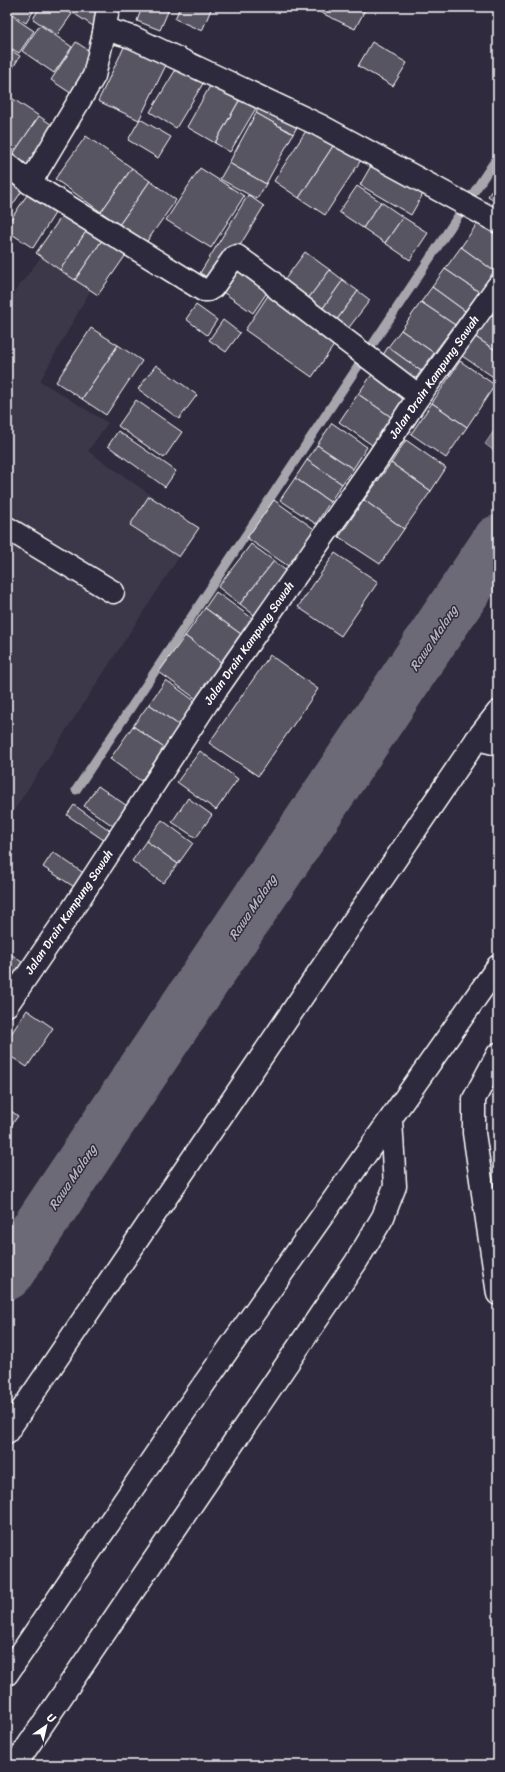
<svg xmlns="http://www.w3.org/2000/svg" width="505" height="1772" viewBox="0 0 505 1772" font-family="Sriracha,sans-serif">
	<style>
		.built { fill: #3c3749 }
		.water { fill: #6d6a77; stroke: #a7a6ad }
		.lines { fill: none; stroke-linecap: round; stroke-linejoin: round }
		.stream { stroke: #a7a6ad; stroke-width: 9 }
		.river { stroke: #6d6a77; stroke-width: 52 }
		.building { fill: #595564; stroke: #fff }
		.minor-casing { stroke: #fff; stroke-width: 25 }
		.minor { stroke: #2f2a3d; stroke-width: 22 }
		.labels { text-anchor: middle; stroke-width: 3; stroke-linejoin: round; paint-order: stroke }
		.street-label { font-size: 12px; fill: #fff; stroke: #2f2a3d }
		.water-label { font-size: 13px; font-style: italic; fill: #b6b4bb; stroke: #2f2a3d }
	</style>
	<rect width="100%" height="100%" fill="#2f2a3d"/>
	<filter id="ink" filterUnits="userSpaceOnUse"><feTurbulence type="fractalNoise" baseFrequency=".025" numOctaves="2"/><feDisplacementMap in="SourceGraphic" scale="8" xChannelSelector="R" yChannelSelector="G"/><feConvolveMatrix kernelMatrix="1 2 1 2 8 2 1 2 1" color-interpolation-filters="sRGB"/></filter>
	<g filter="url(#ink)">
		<polygon class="built" points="43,254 90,291 40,381 108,423 88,451 198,528 7,821 7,302"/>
		<polygon class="water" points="498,425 498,454 485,444"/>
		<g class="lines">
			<polyline class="stream" points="76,790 498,156"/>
			<polyline class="river" points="7,1274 498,541"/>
		</g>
		<g class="building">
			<polygon points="7,7 36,7 26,23 7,11"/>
			<polygon points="40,7 61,7 72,14 57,35 33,19"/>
			<polygon points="64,7 104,7 93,26"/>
			<polygon points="142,7 170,7 160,30 137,21"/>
			<polygon points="180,7 212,7 202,31 175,19"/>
			<polygon points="309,7 364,7 366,8 355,29"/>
			<polygon points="7,13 34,31 19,53 7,46"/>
			<polygon points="40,25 72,47 54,73 22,51"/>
			<polygon points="127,41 168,61 139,120 98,101"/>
			<polygon points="76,42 97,56 72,94 51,80"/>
			<polygon points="372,42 407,63 393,86 358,66"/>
			<polygon points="7,48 20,56 11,71 7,68"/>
			<polygon points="181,61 207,77 176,128 150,112"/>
			<polygon points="215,77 243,94 215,143 187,127"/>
			<polygon points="243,94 259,103 230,152 215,143"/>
			<polygon points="7,95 39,116 11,157 7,154"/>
			<polygon points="263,99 301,120 293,134 256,113"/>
			<polygon points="256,113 293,134 266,184 229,163"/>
			<polygon points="39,116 61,131 33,171 11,157"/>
			<polygon points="140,119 171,137 158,158 128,140"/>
			<polygon points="311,123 337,140 299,198 274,181"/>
			<polygon points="86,136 132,168 101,212 55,179"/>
			<polygon points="337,140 363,157 325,215 299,198"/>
			<polygon points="376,157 427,187 411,215 360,185"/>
			<polygon points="229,163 266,184 257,199 220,179"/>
			<polygon points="132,168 150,181 119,225 101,212"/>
			<polygon points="200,168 244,196 211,248 166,220"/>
			<polygon points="7,172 26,185 7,213"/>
			<polygon points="150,181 176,200 145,244 119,225"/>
			<polygon points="498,181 498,203 488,196"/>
			<polygon points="357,186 381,202 363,228 339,212"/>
			<polygon points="31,189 59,207 33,248 7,231 7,225"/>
			<polygon points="248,195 264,206 217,283 200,273"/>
			<polygon points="381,202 403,217 385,243 363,228"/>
			<polygon points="68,207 92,223 60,270 36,253"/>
			<polygon points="484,214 498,224 498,265 494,271 461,247"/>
			<polygon points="403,217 428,233 410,260 385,243"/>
			<polygon points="92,223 107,233 75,280 60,270"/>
			<polygon points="107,233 130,249 98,295 75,280"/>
			<polygon points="461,247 494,271 479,292 445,269"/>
			<polygon points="305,252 330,270 304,304 280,286"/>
			<polygon points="236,260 272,285 253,313 217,288"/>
			<polygon points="445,269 479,292 465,311 432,287"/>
			<polygon points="330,270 343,280 318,315 304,304"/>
			<polygon points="343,280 358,291 333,325 318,315"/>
			<polygon points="432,287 465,311 455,325 421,302"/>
			<polygon points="271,291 339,338 312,377 245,330"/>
			<polygon points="358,291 370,300 344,334 333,325"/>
			<polygon points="498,301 498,319 490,313"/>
			<polygon points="421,302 455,325 434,353 401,330"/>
			<polygon points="196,305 217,320 207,335 186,319"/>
			<polygon points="490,313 498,319 498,352 474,336"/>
			<polygon points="223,320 240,333 226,352 209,340"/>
			<polygon points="91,328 118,345 82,399 56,382"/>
			<polygon points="401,330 434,353 421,371 388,347"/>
			<polygon points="474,336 498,352 498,380 462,356"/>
			<polygon points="118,345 142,361 106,415 82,399"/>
			<polygon points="388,347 421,371 412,384 379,361"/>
			<polygon points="460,361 495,385 467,427 432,403"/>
			<polygon points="156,365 197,395 179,419 138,389"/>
			<polygon points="376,369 412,394 394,419 358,394"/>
			<polygon points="358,394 394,419 375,447 339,422"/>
			<polygon points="136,400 182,432 164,458 118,426"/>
			<polygon points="432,403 467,427 446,458 411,434"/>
			<polygon points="332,423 367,447 353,469 317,445"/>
			<polygon points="118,431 176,471 165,487 108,446"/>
			<polygon points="406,440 446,468 431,491 391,463"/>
			<polygon points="317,445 353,469 342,484 307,460"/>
			<polygon points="307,460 342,484 330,502 295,478"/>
			<polygon points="391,463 431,491 404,529 364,500"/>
			<polygon points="295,478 330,502 316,524 280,500"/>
			<polygon points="149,496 199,528 179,557 130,525"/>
			<polygon points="274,500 317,531 291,568 247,538"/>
			<polygon points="364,500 404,529 380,564 339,537"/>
			<polygon points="251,544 274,561 240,604 218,587"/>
			<polygon points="335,553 378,582 341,636 298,607"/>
			<polygon points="274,561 291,575 258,618 240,604"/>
			<polygon points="216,592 256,621 245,637 205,608"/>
			<polygon points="205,608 245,637 225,665 185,636"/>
			<polygon points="185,636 225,665 199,701 159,672"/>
			<polygon points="270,655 318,689 258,776 209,743"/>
			<polygon points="166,680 196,702 180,726 149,704"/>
			<polygon points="149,704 180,726 164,748 133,726"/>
			<polygon points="133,726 164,748 141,781 110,759"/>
			<polygon points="200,751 238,779 216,810 177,782"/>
			<polygon points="98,786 133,810 119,830 84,806"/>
			<polygon points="188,798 212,815 196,838 172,822"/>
			<polygon points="74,805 115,834 108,843 67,815"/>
			<polygon points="162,820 193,843 178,864 146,841"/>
			<polygon points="146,841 178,864 163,883 132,861"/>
			<polygon points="53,852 85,874 76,888 43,867"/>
			<polygon points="7,951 23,963 10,981 7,979"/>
			<polygon points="27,1010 53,1028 27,1067 7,1054 7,1040"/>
			<polygon points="7,1108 18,1116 7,1131"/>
		</g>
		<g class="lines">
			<g class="minor-casing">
				<g id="minor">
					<polyline points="108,7 104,33 115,32 132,37 319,125 498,222"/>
					<polyline points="7,164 30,183 203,290 208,290 213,287 234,257 237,256 271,281 278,289 419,396"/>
					<polyline points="30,183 94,76 104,33"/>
					<polyline points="7,528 113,592"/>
					<polyline points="477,739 498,744"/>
					<polyline points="7,1005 72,910 207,703 378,458 419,396 498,286"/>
					<polyline points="498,1054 474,1099 474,1133 498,1294"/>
					<polyline points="7,1432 477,739 498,712"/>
					<polyline points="7,1674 185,1411 498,966"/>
					<polyline points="15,1765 356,1262 383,1217 395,1186 391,1120"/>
				</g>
			</g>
			<use href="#minor" class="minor"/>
		</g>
	</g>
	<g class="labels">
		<g class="street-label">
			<text transform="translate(434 377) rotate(-55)" y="4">Jalan Drain Kampung Sawah</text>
			<text transform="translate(249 643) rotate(-55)" y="4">Jalan Drain Kampung Sawah</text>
			<text transform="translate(69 912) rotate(-56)" y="4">Jalan Drain Kampung Sawah</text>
		</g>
		<g class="water-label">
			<text transform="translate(433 638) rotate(-56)" y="5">Rawa Malang</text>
			<text transform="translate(252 907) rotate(-56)" y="5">Rawa Malang</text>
			<text transform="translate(72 1177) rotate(-56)" y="5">Rawa Malang</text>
		</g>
	</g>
	<rect width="505" height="1772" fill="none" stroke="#2f2a3d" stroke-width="24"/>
	<rect x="12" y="12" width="481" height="1748" fill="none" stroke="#fff" stroke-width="1.5" filter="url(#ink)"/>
	<g transform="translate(46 1726) rotate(34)" stroke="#2f2a3d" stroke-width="3" paint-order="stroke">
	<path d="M0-3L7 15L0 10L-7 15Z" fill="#ffffff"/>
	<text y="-6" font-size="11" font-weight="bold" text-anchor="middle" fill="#ffffff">U</text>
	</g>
</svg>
